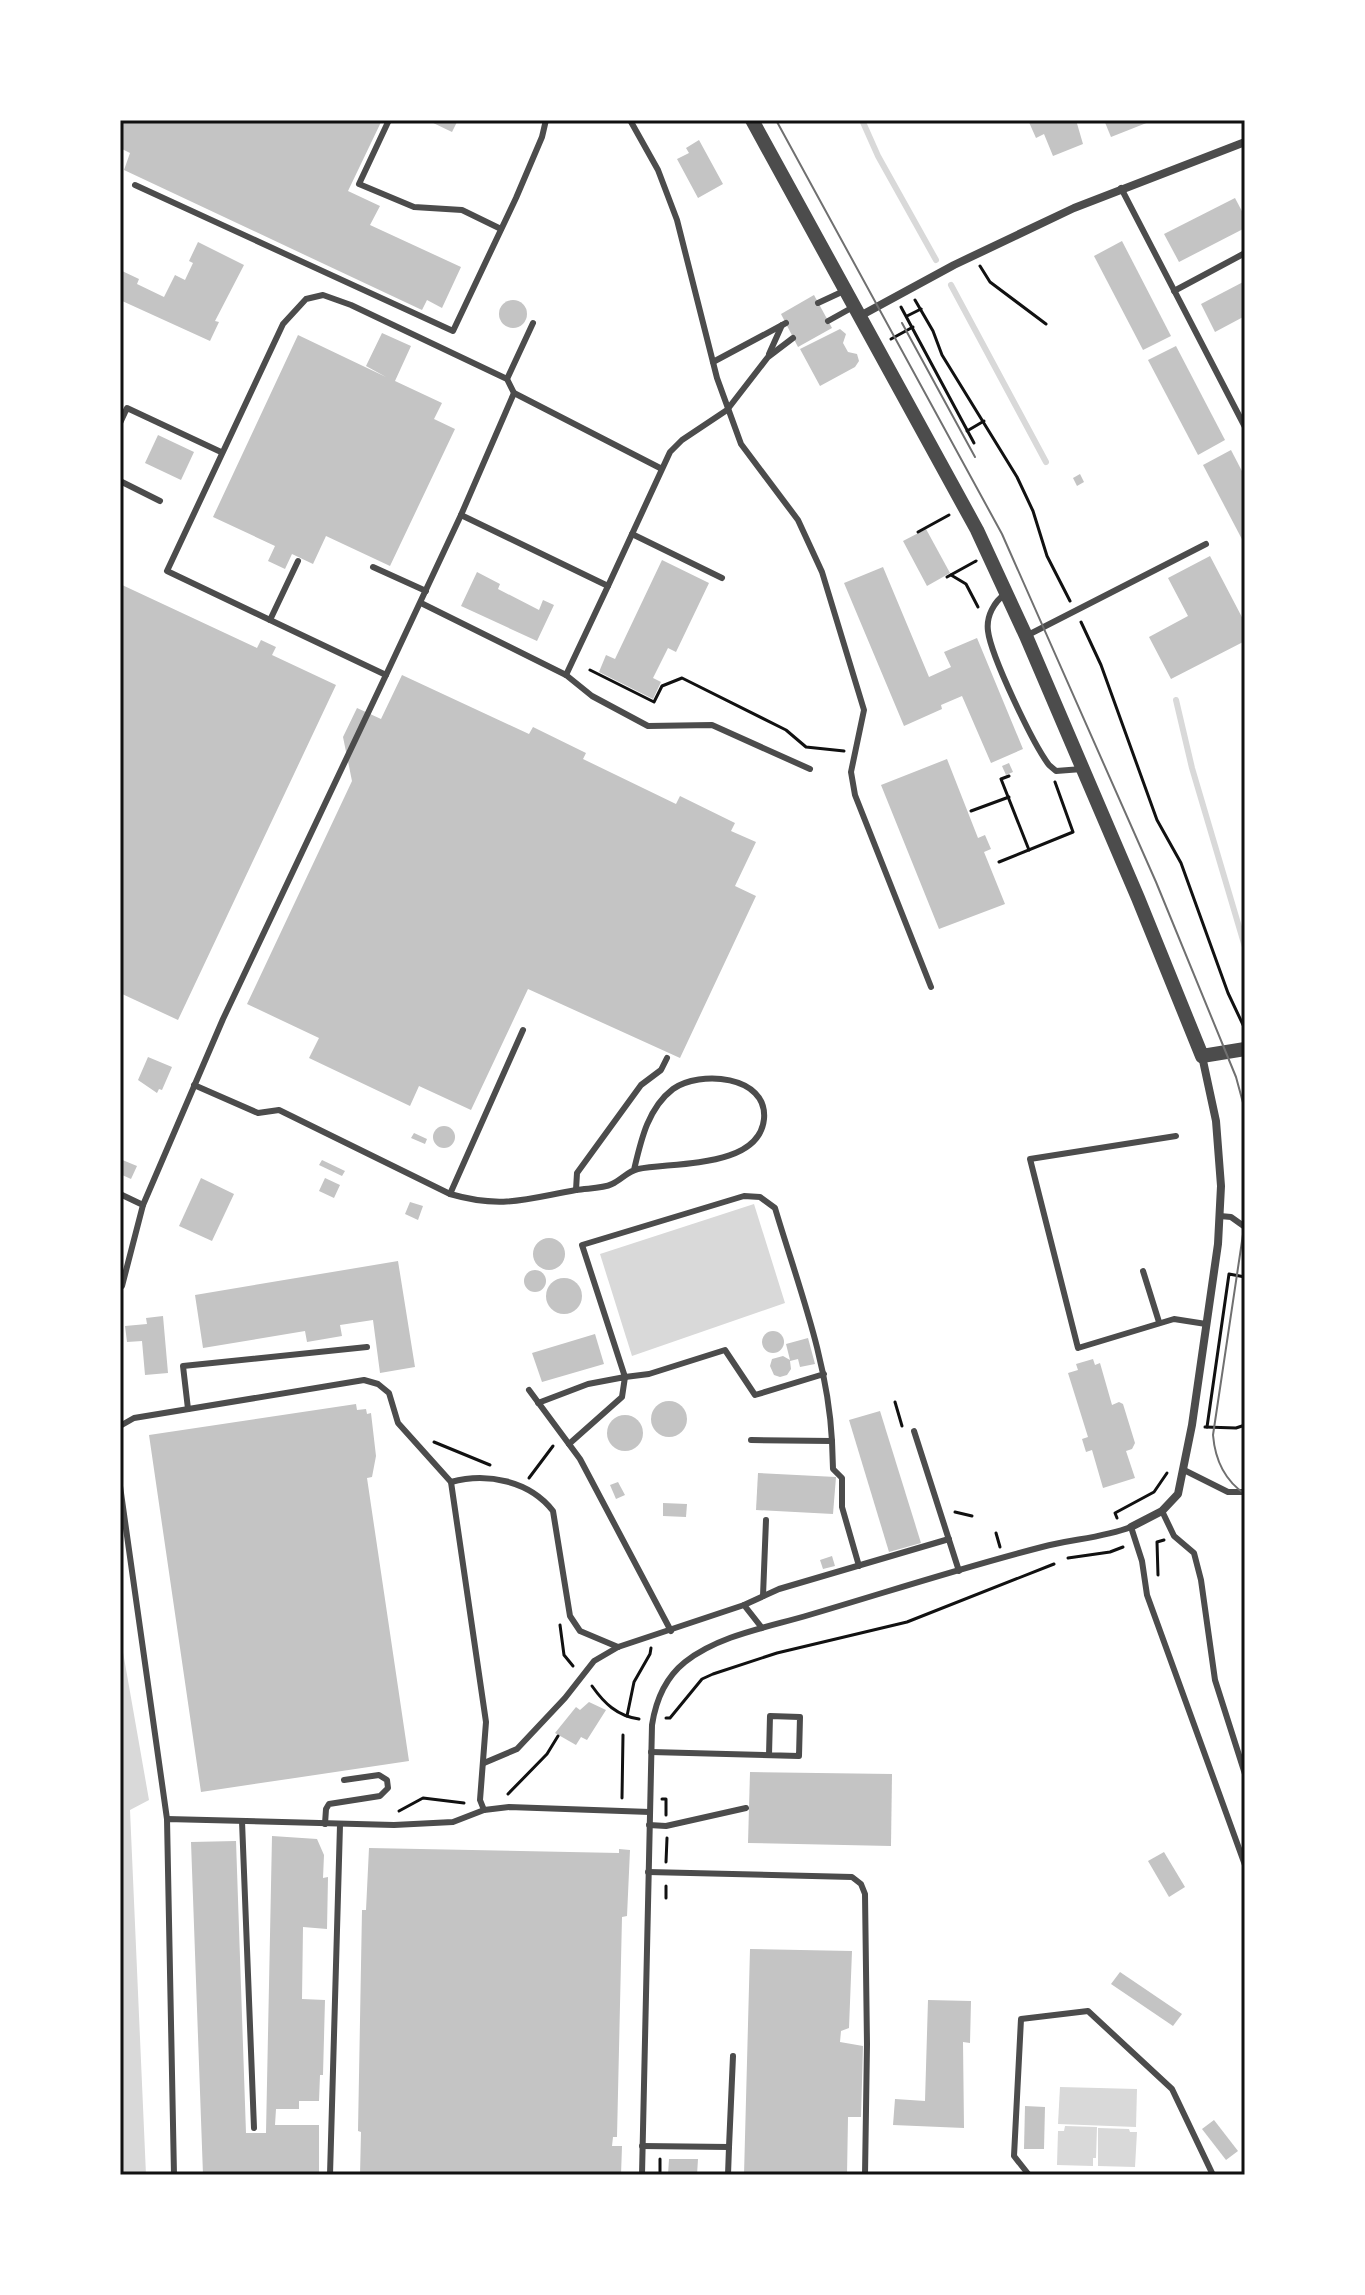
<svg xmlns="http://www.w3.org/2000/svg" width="1365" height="2295" viewBox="0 0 1365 2295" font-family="Signika,sans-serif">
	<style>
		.water { fill: #d9d9d9 }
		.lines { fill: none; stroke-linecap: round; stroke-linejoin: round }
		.stream { stroke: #d9d9d9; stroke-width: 6 }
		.building { fill: #c4c4c4 }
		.path { stroke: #111; stroke-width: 3 }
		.service { stroke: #4c4c4c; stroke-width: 6 }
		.minor { stroke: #4c4c4c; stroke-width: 8 }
		.tertiary { stroke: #4c4c4c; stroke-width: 14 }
		.tram { stroke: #707070; stroke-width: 2 }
		.neatline { fill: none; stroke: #111; stroke-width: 3 }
	</style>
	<rect width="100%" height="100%" fill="#fff"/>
	<g class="water">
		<polygon points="754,1204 785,1303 632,1356 600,1254"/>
		<polygon points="120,1635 149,1800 130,1810 146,2175 120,2175"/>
		<polygon points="1060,2087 1137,2089 1136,2127 1058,2124"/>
		<polygon points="1065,2126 1097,2127 1096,2158 1093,2158 1093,2166 1057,2165 1058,2131 1064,2131"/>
		<polygon points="1098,2128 1129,2129 1130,2132 1137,2132 1135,2167 1098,2166"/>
	</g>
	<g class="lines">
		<g class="stream">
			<polyline points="862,120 878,156 936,260"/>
			<polyline points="951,285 1046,462"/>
			<polyline points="1176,700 1192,768 1245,947"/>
		</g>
	</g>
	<g class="building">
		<polygon points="120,120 382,120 348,191 380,206 370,225 461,267 442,308 427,300 422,310 124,170 130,153 120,148"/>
		<polygon points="427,120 458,120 452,132"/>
		<polygon points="1028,120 1076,120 1083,144 1053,156 1044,134 1036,138"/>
		<polygon points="1104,120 1154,120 1111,137"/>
		<polygon points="699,140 723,184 698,198 677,159 689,153 686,148"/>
		<polygon points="1235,198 1245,217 1245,228 1179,262 1164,234"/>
		<polygon points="1122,241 1171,336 1143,350 1094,256"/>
		<polygon points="198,242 244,265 215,321 219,322 210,341 120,300 120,270 139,279 137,284 164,297 175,275 185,280 193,263 189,261"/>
		<polygon points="1245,281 1245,316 1215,332 1201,304"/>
		<polygon points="814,295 832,328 798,347 781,314"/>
		<circle cx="513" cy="314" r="14"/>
		<polygon points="840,329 846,334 843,343 848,352 857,354 859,361 855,367 820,386 800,349"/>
		<polygon points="382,333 411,346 395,381 442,403 434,419 455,429 390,566 326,536 313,564 292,554 285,569 268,561 275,546 213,517 298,335 386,377 366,366"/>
		<polygon points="1176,346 1225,440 1198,455 1148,360"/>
		<polygon points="158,435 194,452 181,480 145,463"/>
		<polygon points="1231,450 1245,477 1245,545 1203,465"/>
		<polygon points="1080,474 1084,482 1077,486 1073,478"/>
		<polygon points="926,529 950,573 927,586 903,541"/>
		<polygon points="1210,556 1245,623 1245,641 1171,679 1149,637 1188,616 1168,578"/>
		<polygon points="662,560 709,583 676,652 668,648 653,678 661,682 653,699 599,672 606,655 615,659"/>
		<polygon points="883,567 929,677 951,667 944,652 977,638 1023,749 991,763 962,696 941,705 942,709 904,726 844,583"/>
		<polygon points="477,572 500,584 498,589 539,610 543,600 554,605 537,641 461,606"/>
		<polygon points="120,584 257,648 261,640 276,647 272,655 336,685 178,1020 120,993"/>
		<polygon points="402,675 529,734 533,727 586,753 583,759 676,804 680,796 735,823 731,831 756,842 735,886 756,896 680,1058 528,989 471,1110 419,1086 410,1106 309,1058 319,1038 247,1004 352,781 343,737 357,708 381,719"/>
		<polygon points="947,759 978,838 985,835 991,849 984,852 1005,904 939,929 881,785"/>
		<polygon points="1009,763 1013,772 1006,775 1002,766"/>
		<polygon points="148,1057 172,1067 162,1090 159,1089 157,1093 138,1080"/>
		<circle cx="444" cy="1137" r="11"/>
		<polygon points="414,1133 427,1139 425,1144 411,1138"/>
		<polygon points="120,1159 137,1166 131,1179 120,1174"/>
		<polygon points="322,1160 345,1171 342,1176 319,1165"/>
		<polygon points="201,1178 234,1194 212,1241 179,1226"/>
		<polygon points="325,1178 340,1185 334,1198 319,1191"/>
		<polygon points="410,1202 423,1206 418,1220 405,1214"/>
		<circle cx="549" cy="1254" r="16"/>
		<polygon points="398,1261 415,1367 380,1373 373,1320 340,1325 342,1336 307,1342 305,1331 203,1348 195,1295"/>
		<circle cx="535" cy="1281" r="11"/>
		<circle cx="564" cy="1296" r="18"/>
		<polygon points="163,1316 168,1373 145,1375 142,1341 127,1342 125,1326 147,1324 146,1318"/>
		<circle cx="773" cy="1342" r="11"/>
		<polygon points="595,1334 604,1364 542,1382 532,1353"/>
		<polygon points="808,1338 815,1364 800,1367 798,1359 790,1361 791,1369 787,1375 780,1377 774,1375 770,1366 772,1359 783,1356 790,1360 786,1344"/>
		<polygon points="1093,1359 1095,1365 1100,1363 1112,1405 1119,1402 1123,1404 1135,1443 1132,1449 1126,1451 1135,1478 1103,1488 1092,1450 1086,1452 1082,1439 1088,1437 1068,1373 1078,1370 1076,1364"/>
		<circle cx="669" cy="1419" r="18"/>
		<polygon points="356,1404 357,1410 366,1409 367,1414 371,1413 376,1456 372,1477 367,1478 409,1761 201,1792 149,1435"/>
		<polygon points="880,1411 921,1543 889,1552 849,1420"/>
		<circle cx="625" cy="1433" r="18"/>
		<polygon points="758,1473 836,1477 833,1514 756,1510"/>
		<polygon points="618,1482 625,1495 616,1499 610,1485"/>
		<polygon points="663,1503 687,1504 686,1517 663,1516"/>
		<polygon points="832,1556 835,1566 823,1569 820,1560"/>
		<polygon points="589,1702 606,1710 587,1740 581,1737 576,1745 555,1733 576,1707 580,1710"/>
		<polygon points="750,1772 892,1774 891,1846 748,1843"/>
		<polygon points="272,1836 317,1839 324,1855 323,1878 328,1877 327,1929 303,1927 302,1999 325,2000 323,2075 320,2075 319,2101 299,2101 299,2109 276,2109 275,2125 319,2125 319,2175 203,2175 191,1842 236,1841 246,2133 266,2133"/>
		<polygon points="369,1848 619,1853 619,1849 630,1850 627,1916 622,1917 617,2137 613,2137 612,2146 622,2146 621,2175 360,2175 361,2132 358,2131 362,1910 366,1910"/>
		<polygon points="1164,1852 1185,1887 1169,1897 1148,1861"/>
		<polygon points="750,1949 852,1951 849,2028 841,2031 840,2042 863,2046 861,2117 848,2117 847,2175 744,2175"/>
		<polygon points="1120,1972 1182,2014 1173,2026 1111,1984"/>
		<polygon points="928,2000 971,2001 970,2043 963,2042 964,2128 893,2125 895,2099 925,2101"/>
		<polygon points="1025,2106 1045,2107 1044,2149 1024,2149"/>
		<polygon points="1214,2120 1238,2151 1226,2160 1202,2129"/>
		<polygon points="669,2159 698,2159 697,2175 668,2175"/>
	</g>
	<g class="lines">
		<g class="path">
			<polyline points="980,266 990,282 1046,324"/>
			<polyline points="915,300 933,331 942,355 1017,477 1033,511 1047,556 1070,601"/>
			<polyline points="901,307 974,443"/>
			<polyline points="907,316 921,309"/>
			<polyline points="891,339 913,327"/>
			<polyline points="967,431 984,421"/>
			<polyline points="918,532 949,515"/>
			<polyline points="951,575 966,584 978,607"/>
			<polyline points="947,577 976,561"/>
			<polyline points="1081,622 1101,665 1157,820 1181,863 1228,993 1245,1029"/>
			<polyline points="590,670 654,702 662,686 682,678 786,730 806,747 844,751"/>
			<polyline points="1009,776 1001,779 1029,850"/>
			<polyline points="971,811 1009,797"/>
			<polyline points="999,862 1073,832 1055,782"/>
			<polyline points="895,1402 902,1426"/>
			<polyline points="1205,1427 1236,1428 1245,1425"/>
			<polyline points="1207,1427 1229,1274 1245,1277"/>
			<polyline points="434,1442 490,1465"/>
			<polyline points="529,1478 553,1446"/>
			<polyline points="955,1512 972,1516"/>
			<polyline points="1117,1518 1115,1513 1154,1492 1167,1473"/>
			<polyline points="996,1533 1000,1547"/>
			<polyline points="1068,1558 1110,1552 1123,1547"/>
			<polyline points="1158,1575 1157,1542 1164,1540"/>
			<polyline points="560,1625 564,1655 573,1666"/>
			<path d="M592 1686C604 1703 617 1716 639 1719"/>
			<polyline points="627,1716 634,1682 650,1654 651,1648"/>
			<polyline points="666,1718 670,1718 702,1679 713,1674 777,1653 907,1622 1054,1564"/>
			<polyline points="508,1794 547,1754 558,1736"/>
			<polyline points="622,1798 623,1735"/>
			<polyline points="662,1799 666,1799 666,1815"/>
			<polyline points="399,1811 423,1798 464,1803"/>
			<polyline points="666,1862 667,1838"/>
			<polyline points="666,1898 666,1886"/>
			<polyline points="660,2175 660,2159"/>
		</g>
		<g class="service">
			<polyline points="389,120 359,184 414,207 462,210 501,229"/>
			<polyline points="630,120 658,170 677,220 717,378 741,444 798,520 822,572 864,710 851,772 855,795 931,987"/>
			<polyline points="135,185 453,331 516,198 542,137 546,120"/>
			<polyline points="1121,188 1245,427"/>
			<polyline points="120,202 120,208"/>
			<polyline points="1174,291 1245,253"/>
			<polyline points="818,303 846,290"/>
			<polyline points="828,321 855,306"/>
			<polyline points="769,354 782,325"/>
			<polyline points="713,362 786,323"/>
			<polyline points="507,379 533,323"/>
			<polyline points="120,423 127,408 221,452"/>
			<polyline points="662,469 514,393 461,515 608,586 670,452 682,440 727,410 768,357 793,338"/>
			<polyline points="120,481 160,501"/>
			<polyline points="632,534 722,578"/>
			<polyline points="298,561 270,620 167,571 283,324 306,299 323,295 351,305 507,379 514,393"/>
			<polyline points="373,567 426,591"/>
			<path d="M1006 593C994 602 986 616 988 631 991 656 1033 744 1049 765L1056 771 1082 769"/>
			<polyline points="421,603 566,675 592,696 648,726 712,725 810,769"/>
			<polyline points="270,620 386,675 461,515"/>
			<polyline points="1026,636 1206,544"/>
			<polyline points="566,675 608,586"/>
			<path d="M194 1085 258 1113 279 1110 450 1194C502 1209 525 1199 576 1190 587 1188 602 1189 612 1184 621 1180 628 1171 638 1169 675 1162 759 1168 764 1119 768 1075 699 1070 673 1089 648 1108 641 1140 634 1170"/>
			<polyline points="1176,1136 1030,1159 1078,1348 1174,1319 1206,1324"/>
			<polyline points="576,1190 577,1173 641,1085 661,1070 667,1058"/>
			<polyline points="120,1194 143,1205 122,1286"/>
			<polyline points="450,1194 523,1030"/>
			<polyline points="143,1205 223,1019 386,675"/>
			<polyline points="1220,1216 1231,1217 1245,1227"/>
			<polyline points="1143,1271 1159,1322"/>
			<path d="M824 1374 755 1395 725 1350 649 1374 625 1377 582 1245 744 1196 760 1197 775 1208C798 1285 828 1361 832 1441"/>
			<polyline points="529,1390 580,1459 671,1631"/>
			<polyline points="538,1403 588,1384 625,1377 622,1397 569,1444"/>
			<polyline points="188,1409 183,1366 367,1347"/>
			<polyline points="120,1426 134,1418 364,1380 378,1384 389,1393 398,1423 451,1482 486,1722 480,1800 484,1810"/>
			<polyline points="914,1431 959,1571"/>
			<polyline points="751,1440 832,1441 833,1469 842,1478 842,1507 859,1566"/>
			<polyline points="1184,1470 1228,1492 1245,1492"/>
			<path d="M451 1482C487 1472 530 1481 553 1511L570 1616 580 1631 618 1647"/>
			<polyline points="120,1486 167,1819"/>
			<polyline points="1162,1511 1174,1536 1194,1553 1201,1580 1215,1680 1245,1774"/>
			<polyline points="763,1596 766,1520"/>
			<polyline points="744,1605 779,1589 949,1539"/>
			<polyline points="651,1752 799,1756 800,1717 770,1716 769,1755"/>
			<polyline points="484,1763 517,1749 565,1698 594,1661 618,1647 744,1605 762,1628"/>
			<polyline points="242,1821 254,2128"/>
			<polyline points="325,1824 326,1809 329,1804 380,1796 388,1788 387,1780 379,1775 344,1780"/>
			<polyline points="649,1825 666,1826 746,1808"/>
			<polyline points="648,1872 852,1877 861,1884 865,1894 867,2044 865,2175"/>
			<polyline points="642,2146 729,2147 733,2056"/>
			<polyline points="174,2175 167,1819 394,1825 453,1822 484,1810 509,1807 650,1812"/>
			<polyline points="330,2175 340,1825"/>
			<path d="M642 2175 652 1725C656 1699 665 1678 685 1662 719 1635 769 1627 809 1615 887 1592 964 1567 1042 1547 1072 1539 1102 1538 1131 1527L1142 1561 1147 1595 1245 1865"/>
			<polyline points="728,2175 729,2147"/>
			<polyline points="1029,2175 1014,2156 1021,2019 1088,2011 1172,2089 1213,2175"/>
		</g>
		<g class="minor">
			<polyline points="860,316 954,265 1074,208 1245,142"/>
			<polyline points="1131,1527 1162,1511 1178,1494 1192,1425 1218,1244 1221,1186 1216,1121 1202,1056"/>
		</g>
		<polyline class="tertiary" points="752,120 977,530 1026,636 1138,898 1202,1056 1245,1049"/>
		<g class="tram">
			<polyline points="776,120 1002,534 1156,882 1236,1077 1245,1110"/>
			<polyline points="902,323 975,457"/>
			<path d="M1245 1221 1213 1435C1215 1459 1224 1480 1245 1494"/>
		</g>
	</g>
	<rect width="1365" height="2295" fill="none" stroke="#ffffff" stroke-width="244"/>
	<rect x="122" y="122" width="1121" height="2051" class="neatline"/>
</svg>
